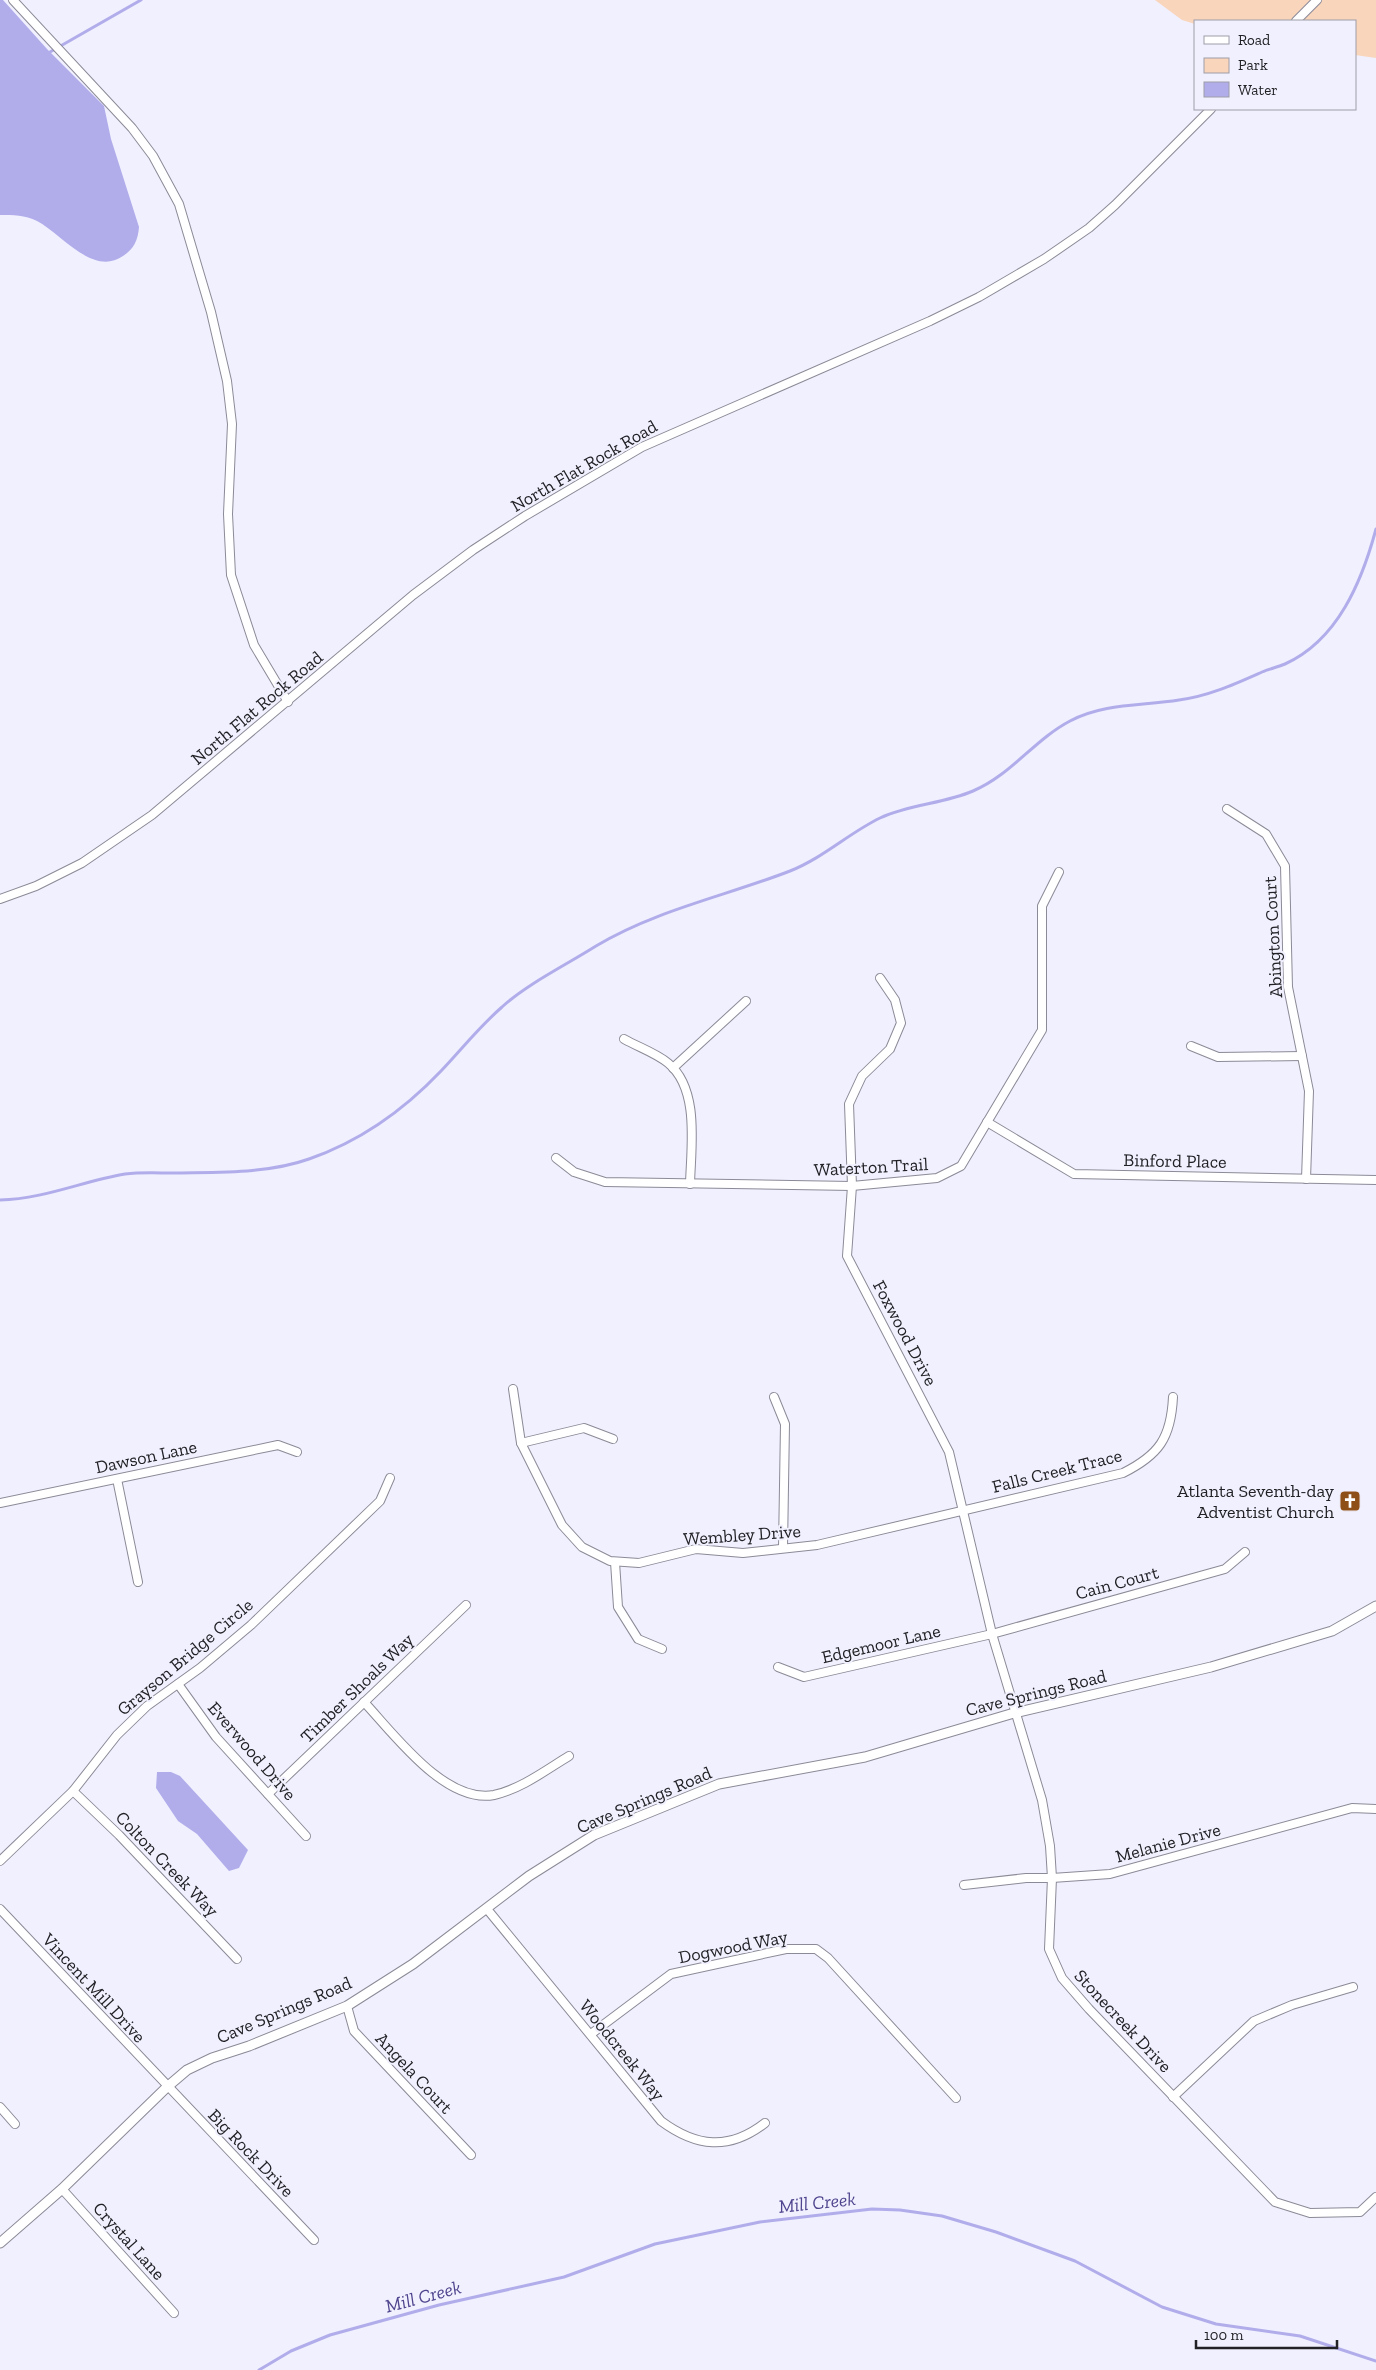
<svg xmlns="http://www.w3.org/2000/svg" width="1376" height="2370" viewBox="0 0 1376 2370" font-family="'Zilla Slab',serif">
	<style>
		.green { fill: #f9d5bc }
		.water { fill: #b1adeb }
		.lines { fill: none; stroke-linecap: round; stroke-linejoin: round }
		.stream { stroke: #b1adeb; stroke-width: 3 }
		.minor-casing { stroke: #8b8a97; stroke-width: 10 }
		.tertiary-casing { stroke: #8b8a97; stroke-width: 11 }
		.minor { stroke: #fff; stroke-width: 8 }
		.tertiary { stroke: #fff; stroke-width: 9 }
		.labels { text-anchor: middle; stroke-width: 4; stroke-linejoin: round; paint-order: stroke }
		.street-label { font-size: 18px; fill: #212126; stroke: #f1f0fe }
		.poi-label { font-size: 18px; fill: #212126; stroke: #f1f0fe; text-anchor: end }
		.water-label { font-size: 19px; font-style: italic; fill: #4f448e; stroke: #f1f0fe }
	</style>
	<rect width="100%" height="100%" fill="#f1f0fe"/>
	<polygon class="green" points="1155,0 1376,0 1376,58 1355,55 1355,21 1195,21 1195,24 1182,20"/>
	<g class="water">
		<path d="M0 0H3L47 49 104 106 111 139 139 227C138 240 134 249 123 256 93 277 62 234 37 221 25 215 13 215 0 215Z"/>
		<polygon points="157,1772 171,1772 180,1776 248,1850 239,1868 229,1871 197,1834 178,1821 156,1788"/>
	</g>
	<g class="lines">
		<g class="stream">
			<polyline points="50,52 141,0"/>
			<path d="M0 1200C44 1199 83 1181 125 1174 141 1172 158 1173 173 1173 217 1172 267 1174 309 1159 361 1141 403 1111 441 1071 461 1050 479 1027 502 1007 527 984 566 965 596 946 656 910 726 896 790 871 823 858 849 833 880 818 909 804 943 804 973 791 1011 775 1034 740 1070 721 1104 703 1142 706 1179 700 1209 696 1235 684 1262 672 1269 669 1278 667 1285 664 1338 640 1362 581 1376 529"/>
			<polyline points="259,2370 291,2351 330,2335 439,2305 564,2277 655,2244 760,2222 872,2209 900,2210 942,2216 996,2232 1075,2261 1162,2307 1216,2324 1300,2336 1376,2361"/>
		</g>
		<g class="minor-casing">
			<g id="minor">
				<polyline points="13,0 132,128 153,156 179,204 211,312 227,381 232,424 228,514 231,575 254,645 288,702"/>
				<polyline points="1296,21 1317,0"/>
				<polyline points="1227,809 1266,834 1285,866 1288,987 1309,1091 1306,1179"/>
				<polyline points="0,899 36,886 82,863 152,815 413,595 473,550 525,516 642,447 930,321 979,297 1044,259 1089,228 1115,205 1211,109"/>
				<polyline points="880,978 895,1000 901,1023 890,1049 862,1076 849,1104 852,1186 847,1256 949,1452 992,1634 1042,1800 1050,1846 1052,1878 1049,1949 1062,1978 1089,2009 1275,2202 1310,2213 1360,2212 1376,2197"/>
				<path d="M624 1039C638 1047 656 1053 668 1063 700 1089 691 1147 690 1184"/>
				<polyline points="1191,1046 1218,1057 1302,1056"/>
				<polyline points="673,1068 746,1001"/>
				<polyline points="987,1122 1074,1174 1376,1180"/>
				<polyline points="556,1158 574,1172 605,1182 852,1186 937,1178 961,1166 1042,1030 1042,906 1059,872"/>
				<path d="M513 1389 521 1443 562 1525 582 1547 610 1561 639 1563 696 1549 743 1553 817 1545 1123 1473C1159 1455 1171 1438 1173 1397"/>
				<polyline points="774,1397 785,1424 783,1548"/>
				<polyline points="521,1443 584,1428 613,1439"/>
				<polyline points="117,1479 138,1582"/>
				<polyline points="0,1503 278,1445 297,1452"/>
				<polyline points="615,1562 618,1607 638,1639 662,1649"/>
				<polyline points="778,1667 804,1677 992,1634 1225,1569 1245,1552"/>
				<polyline points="178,1684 216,1737 306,1836"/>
				<path d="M364 1702C394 1734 445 1804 494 1795 521 1789 546 1770 569 1756"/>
				<polyline points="73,1791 119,1835 237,1959"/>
				<polyline points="268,1794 466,1605"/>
				<polyline points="0,1861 73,1791 117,1735 147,1706 200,1668 251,1625 380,1501 390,1478"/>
				<polyline points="964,1885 1026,1878 1052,1878 1110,1874 1352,1808 1376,1809"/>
				<polyline points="0,1909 314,2240"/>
				<path d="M487 1909 661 2121C696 2147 729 2151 765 2123"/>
				<polyline points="347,2006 354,2031 471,2155"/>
				<polyline points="591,2034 671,1974 786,1949 816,1949 828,1958 956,2098"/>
				<polyline points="1173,2097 1254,2021 1292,2005 1353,1987"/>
				<polyline points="0,2107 15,2124"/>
				<polyline points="62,2189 174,2313"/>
			</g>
		</g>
		<g class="tertiary-casing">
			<polyline id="tertiary" points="0,2243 62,2189 167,2087 187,2070 212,2058 249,2046 347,2006 413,1964 529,1876 594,1835 719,1784 865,1757 1014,1713 1211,1667 1332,1631 1376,1606"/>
		</g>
		<use href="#minor" class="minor"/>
		<use href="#tertiary" class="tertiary"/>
	</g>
	<defs>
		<g id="church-square" transform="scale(1.125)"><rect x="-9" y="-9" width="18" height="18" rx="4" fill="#8f5017" stroke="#f1f0fe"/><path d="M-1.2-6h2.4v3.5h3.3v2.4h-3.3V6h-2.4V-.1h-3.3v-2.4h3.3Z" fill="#fff"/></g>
	</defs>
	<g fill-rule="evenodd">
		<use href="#church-square" x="1350" y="1501"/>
	</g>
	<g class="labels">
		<g class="street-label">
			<text transform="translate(584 466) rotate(-30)" y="6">North Flat Rock Road</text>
			<text transform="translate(257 708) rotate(-40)" y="6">North Flat Rock Road</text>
			<text transform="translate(1273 937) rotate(-93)" y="6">Abington Court</text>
			<text transform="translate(1175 1161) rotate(1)" y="6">Binford Place</text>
			<text transform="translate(871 1167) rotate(-3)" y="6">Waterton Trail</text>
			<text transform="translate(905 1333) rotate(62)" y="6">Foxwood Drive</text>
			<text transform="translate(146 1457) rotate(-12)" y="6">Dawson Lane</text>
			<text transform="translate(1057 1471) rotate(-14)" y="6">Falls Creek Trace</text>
			<text transform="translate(742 1535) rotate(-4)" y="6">Wembley Drive</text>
			<text transform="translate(1117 1583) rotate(-15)" y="6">Cain Court</text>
			<text transform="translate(881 1644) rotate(-13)" y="6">Edgemoor Lane</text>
			<text transform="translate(185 1657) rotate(-40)" y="6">Grayson Bridge Circle</text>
			<text transform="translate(357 1688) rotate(-44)" y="6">Timber Shoals Way</text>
			<text transform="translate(1036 1693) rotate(-14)" y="6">Cave Springs Road</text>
			<text transform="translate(252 1751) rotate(49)" y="6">Everwood Drive</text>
			<text transform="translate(644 1800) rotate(-23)" y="6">Cave Springs Road</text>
			<text transform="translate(1168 1843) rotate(-15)" y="6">Melanie Drive</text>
			<text transform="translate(167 1864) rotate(46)" y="6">Colton Creek Way</text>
			<text transform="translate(733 1947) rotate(-11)" y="6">Dogwood Way</text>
			<text transform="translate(94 1988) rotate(47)" y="6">Vincent Mill Drive</text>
			<text transform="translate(284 2010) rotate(-23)" y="6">Cave Springs Road</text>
			<text transform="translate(1123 2021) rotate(47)" y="6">Stonecreek Drive</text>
			<text transform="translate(622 2050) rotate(51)" y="6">Woodcreek Way</text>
			<text transform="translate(414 2073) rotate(47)" y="6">Angela Court</text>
			<text transform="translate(251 2153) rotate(46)" y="6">Big Rock Drive</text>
			<text transform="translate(129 2241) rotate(48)" y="6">Crystal Lane</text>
		</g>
		<g class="poi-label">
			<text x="1334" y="1497">Atlanta Seventh-day<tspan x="1334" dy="21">Adventist Church</tspan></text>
		</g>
		<g class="water-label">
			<text transform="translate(817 2202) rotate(-6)" y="7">Mill Creek</text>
			<text transform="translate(423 2296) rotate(-15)" y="7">Mill Creek</text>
		</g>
	</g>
	<rect x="1194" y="20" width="162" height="90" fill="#f1f0fe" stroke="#9e9da8"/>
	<rect x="1204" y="36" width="25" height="8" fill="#ffffff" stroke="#9e9da8"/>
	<text x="1238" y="45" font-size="15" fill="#212126">Road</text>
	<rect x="1204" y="58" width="25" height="15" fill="#f9d5bc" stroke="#9e9da8"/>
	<text x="1238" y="70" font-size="15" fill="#212126">Park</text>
	<rect x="1204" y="82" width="25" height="15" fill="#b1adeb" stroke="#9e9da8"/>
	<text x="1238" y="95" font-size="15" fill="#212126">Water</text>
	<path d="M1196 2340v8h141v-8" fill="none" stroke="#212126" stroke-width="2.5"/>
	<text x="1204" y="2340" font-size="15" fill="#212126" stroke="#f1f0fe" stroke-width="4" paint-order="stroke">100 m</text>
</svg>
